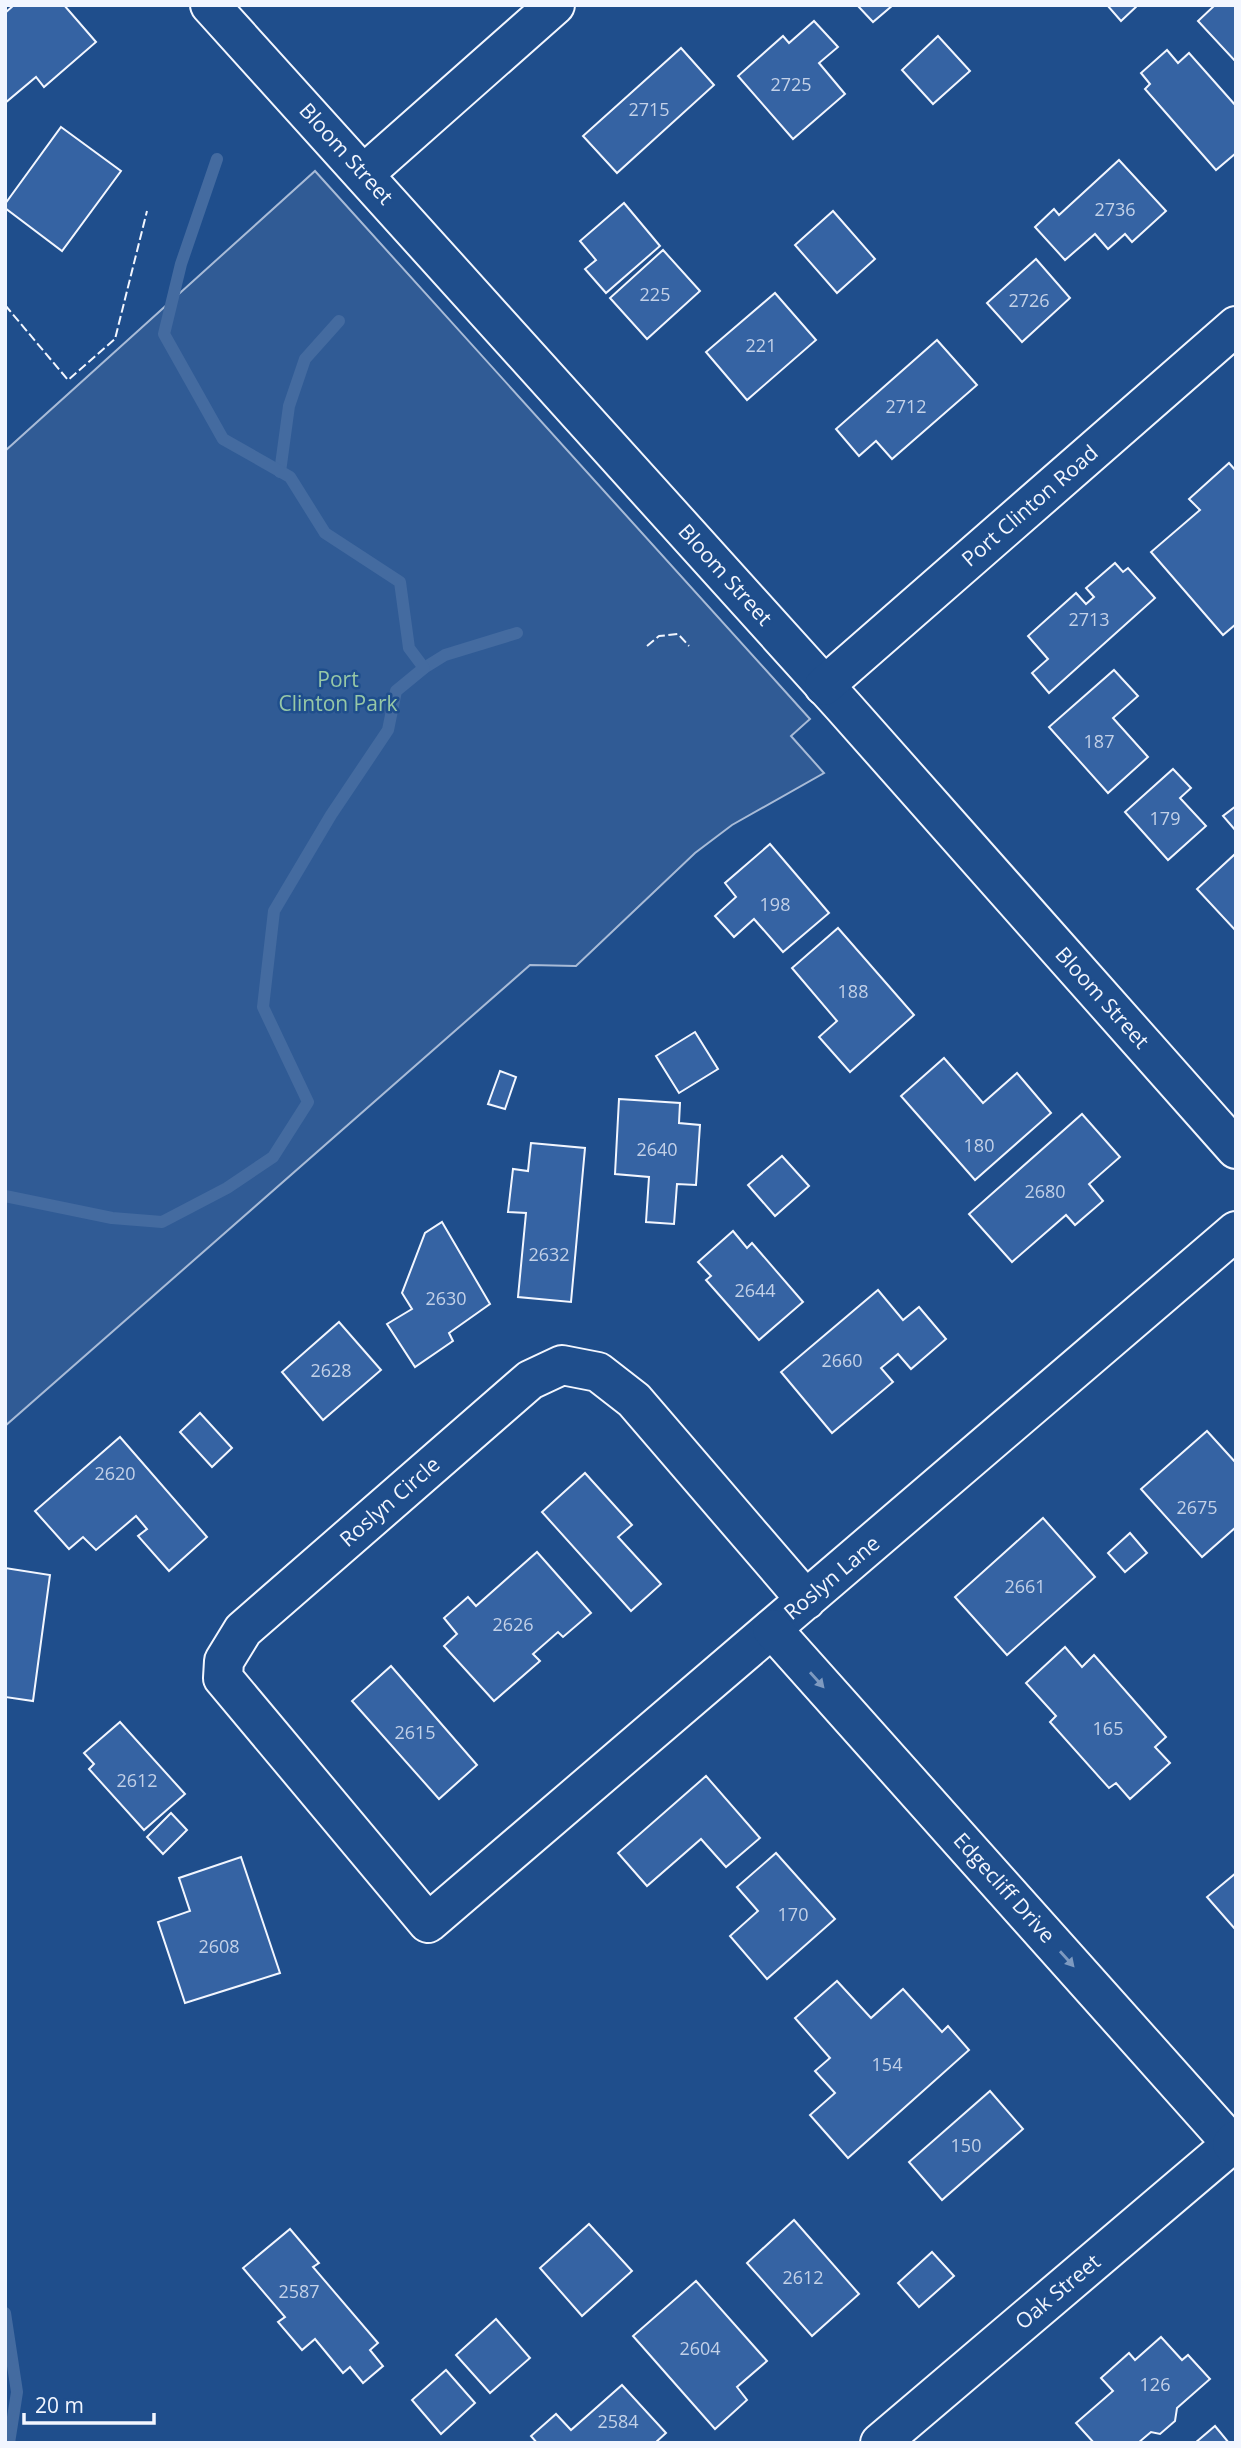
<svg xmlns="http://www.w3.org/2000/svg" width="1241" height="2448" viewBox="0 0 1241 2448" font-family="'Open Sans',sans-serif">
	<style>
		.built { fill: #305b95; stroke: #a8bbd7; stroke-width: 2 }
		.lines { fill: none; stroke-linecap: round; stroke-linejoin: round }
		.stream { stroke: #446ba0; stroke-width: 12 }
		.building { fill: #3563a3; stroke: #f2f6ff; stroke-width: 2 }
		.minor-casing { stroke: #f2f6ff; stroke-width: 42 }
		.secondary-casing { stroke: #f2f6ff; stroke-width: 42 }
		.minor { stroke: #1f4e8c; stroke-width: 38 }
		.secondary { stroke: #1f4e8c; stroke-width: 38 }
		.fence { stroke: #f2f6ff; stroke-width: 2; stroke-dasharray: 9 3.5; stroke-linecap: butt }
		.oneway { fill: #7e9ac0 }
		.labels { text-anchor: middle; stroke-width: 5; stroke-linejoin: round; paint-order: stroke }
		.number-label { font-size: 18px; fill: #c3d1e8 }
		.street-label { font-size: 21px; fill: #f2f6ff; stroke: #1f4e8c }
		.park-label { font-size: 21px; fill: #97c8a6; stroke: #1f4e8c }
	</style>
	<rect width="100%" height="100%" fill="#1f4e8c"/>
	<polygon class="built" points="315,171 810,719 791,736 824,773 732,825 695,853 576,966 530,965 5,1426 5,451"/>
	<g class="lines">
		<g class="stream">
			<polyline points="280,472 289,406 305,359 339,321"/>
			<polyline points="424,668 445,655 517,633"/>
			<polyline points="5,1196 112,1218 162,1222 227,1188 273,1157 308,1102 263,1007 274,911 331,815 388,730 396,691 424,668 409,648 400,582 325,533 290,477 223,439 164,334 181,264 217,159"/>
			<polyline points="5,2313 17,2392 9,2443"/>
		</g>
	</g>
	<g class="building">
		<polygon points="14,5 64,5 96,42 44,87 36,77 5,103 5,13"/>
		<polygon points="857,5 893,5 873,22"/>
		<polygon points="1107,5 1138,5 1121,21"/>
		<polygon points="1215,5 1236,5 1236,62 1198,21"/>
		<polygon points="814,21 838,47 819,63 845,94 793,139 738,76 783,36 789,43"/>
		<polygon points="938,36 970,71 933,104 902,70"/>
		<polygon points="681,48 714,85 617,173 583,136"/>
		<polygon points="1167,50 1178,63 1189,53 1236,106 1236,153 1216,170 1145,89 1150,84 1141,73"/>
		<polygon points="61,127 121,171 62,251 5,208 5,204"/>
		<polygon points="1119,160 1166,211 1132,242 1125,234 1108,249 1095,234 1065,260 1035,227 1054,209 1059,215"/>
		<polygon points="624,203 660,246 606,293 585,269 596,260 580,241"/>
		<polygon points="833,211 875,259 837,293 795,245"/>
		<polygon points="663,250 700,291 647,339 610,298"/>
		<polygon points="1036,259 1070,298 1022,342 987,303"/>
		<polygon points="775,293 816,340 747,400 706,352"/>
		<polygon points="937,340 977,385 892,459 876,441 859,456 836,429"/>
		<polygon points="1229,463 1236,471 1236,624 1223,635 1151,552 1200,510 1189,499"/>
		<polygon points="1115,563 1123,572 1128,568 1155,598 1049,693 1032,673 1048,659 1028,636 1076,593 1086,604 1094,597 1086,588"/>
		<polygon points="1114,670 1138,696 1113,718 1148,757 1108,793 1049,727"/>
		<polygon points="1173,769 1191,788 1180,798 1206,826 1168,860 1125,812"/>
		<polygon points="1236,806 1236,831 1223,816"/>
		<polygon points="770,844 829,913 783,952 754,919 734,937 715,916 736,897 725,883"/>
		<polygon points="1234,855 1236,857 1236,931 1197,889"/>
		<polygon points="838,928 914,1015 850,1072 819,1037 837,1021 792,968"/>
		<polygon points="695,1032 718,1069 679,1093 656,1056"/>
		<polygon points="944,1058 983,1103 1017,1073 1051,1113 975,1180 901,1096"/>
		<polygon points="500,1071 516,1077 505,1109 488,1104"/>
		<polygon points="619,1099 680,1103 679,1123 700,1125 696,1185 677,1184 674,1224 646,1222 649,1177 615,1174"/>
		<polygon points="1082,1114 1120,1157 1089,1184 1103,1201 1075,1225 1066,1215 1012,1262 969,1214"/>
		<polygon points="531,1143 585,1148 571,1302 518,1297 526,1213 508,1212 513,1169 528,1171"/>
		<polygon points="782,1156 809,1186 775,1216 748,1185"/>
		<polygon points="442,1222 490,1304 449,1333 453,1341 415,1367 387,1324 412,1309 402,1293 425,1233"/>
		<polygon points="733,1231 747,1248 752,1243 803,1302 759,1340 706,1280 711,1276 698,1262"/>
		<polygon points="878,1290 903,1320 919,1307 946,1339 911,1369 898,1354 881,1368 893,1382 832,1433 781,1372"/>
		<polygon points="339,1322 381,1370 323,1420 282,1372"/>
		<polygon points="200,1413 232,1448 212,1467 180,1432"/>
		<polygon points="1207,1431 1236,1463 1236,1527 1202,1557 1141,1489"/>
		<polygon points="120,1437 207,1537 169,1571 138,1536 147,1529 136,1516 96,1550 83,1537 69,1549 35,1511"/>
		<polygon points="585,1473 632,1525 618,1537 661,1584 631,1611 542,1512"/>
		<polygon points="1043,1518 1095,1577 1007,1655 955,1597"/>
		<polygon points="1130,1533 1147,1553 1125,1572 1108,1553"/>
		<polygon points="537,1552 591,1613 563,1637 558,1632 533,1654 540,1661 494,1701 444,1646 457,1634 444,1618 468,1597 476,1606"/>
		<polygon points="5,1568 50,1575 33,1701 5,1697"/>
		<polygon points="1065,1647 1082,1667 1094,1655 1166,1737 1155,1747 1170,1763 1130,1799 1116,1783 1109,1788 1050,1722 1056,1716 1026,1683"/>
		<polygon points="391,1666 477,1765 439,1799 352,1701"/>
		<polygon points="120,1722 185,1794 144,1830 89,1769 94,1764 84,1753"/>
		<polygon points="706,1776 760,1838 726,1867 701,1839 647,1886 618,1853"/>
		<polygon points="171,1813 187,1830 163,1854 147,1837"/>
		<polygon points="776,1853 835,1919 767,1979 730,1936 758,1911 737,1887"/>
		<polygon points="241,1857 280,1973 185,2003 158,1922 190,1911 179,1878"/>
		<polygon points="1236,1873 1236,1928 1235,1929 1207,1897"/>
		<polygon points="837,1981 871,2018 903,1989 942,2032 948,2026 969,2050 848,2158 810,2115 835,2093 815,2071 830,2058 795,2018"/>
		<polygon points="990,2091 1023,2129 942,2200 909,2162"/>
		<polygon points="794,2220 859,2294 812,2336 747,2263"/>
		<polygon points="589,2224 632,2271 582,2316 540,2268"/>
		<polygon points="290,2229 319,2263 313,2267 378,2343 370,2350 383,2366 363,2383 350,2367 343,2373 315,2339 302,2350 278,2322 285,2317 243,2268"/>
		<polygon points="932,2252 954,2276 919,2307 898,2283"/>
		<polygon points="696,2281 767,2361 737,2387 747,2400 715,2429 633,2336"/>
		<polygon points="496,2319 530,2358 490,2393 456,2355"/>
		<polygon points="1161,2337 1182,2360 1188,2355 1210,2379 1177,2408 1175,2421 1160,2434 1151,2432 1138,2443 1094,2443 1076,2423 1113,2391 1101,2378 1129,2353 1135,2360"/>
		<polygon points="446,2370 475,2403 441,2434 412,2400"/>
		<polygon points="622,2385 666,2433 655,2443 537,2443 531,2436 556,2414 571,2430"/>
		<polygon points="1215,2426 1229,2443 1195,2443"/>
	</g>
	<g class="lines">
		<g class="minor-casing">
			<g id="minor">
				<polyline points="210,5 843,706 1236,1149"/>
				<polyline points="364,174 555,5"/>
				<polyline points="824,686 1236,326"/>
				<polyline points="806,1600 634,1400 598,1372 562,1365 530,1380 243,1630 224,1661 223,1678 428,1923 1236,1231"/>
				<polyline points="772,1629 1232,2144 880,2443"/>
			</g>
		</g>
		<g class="secondary-casing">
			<polyline id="secondary" points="1236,2140 1232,2144 1236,2148"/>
		</g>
		<use href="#minor" class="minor"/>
		<use href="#secondary" class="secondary"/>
		<g class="fence">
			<polyline points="5,305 68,380 115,339 147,211"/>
			<polyline points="647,646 659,636 678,634 689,646"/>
		</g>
	</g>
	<defs><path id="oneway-solid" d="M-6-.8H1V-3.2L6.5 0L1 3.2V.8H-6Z" transform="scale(1.75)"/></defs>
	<g class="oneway">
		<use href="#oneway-solid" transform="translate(817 1680) rotate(48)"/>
		<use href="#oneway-solid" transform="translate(1067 1959) rotate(48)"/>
	</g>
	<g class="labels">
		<g class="number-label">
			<text x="791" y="91">2725</text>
			<text x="649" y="116">2715</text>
			<text x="1115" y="216">2736</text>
			<text x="655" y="301">225</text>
			<text x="1029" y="307">2726</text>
			<text x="761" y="352">221</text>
			<text x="906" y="413">2712</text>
			<text x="1089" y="626">2713</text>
			<text x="1099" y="748">187</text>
			<text x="1165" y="825">179</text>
			<text x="775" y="911">198</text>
			<text x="853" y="998">188</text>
			<text x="979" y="1152">180</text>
			<text x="657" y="1156">2640</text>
			<text x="1045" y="1198">2680</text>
			<text x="549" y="1261">2632</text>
			<text x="755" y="1297">2644</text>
			<text x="446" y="1305">2630</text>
			<text x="842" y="1367">2660</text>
			<text x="331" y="1377">2628</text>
			<text x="115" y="1480">2620</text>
			<text x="1197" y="1514">2675</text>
			<text x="1025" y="1593">2661</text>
			<text x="513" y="1631">2626</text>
			<text x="1108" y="1735">165</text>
			<text x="415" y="1739">2615</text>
			<text x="137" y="1787">2612</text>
			<text x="793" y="1921">170</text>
			<text x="219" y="1953">2608</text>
			<text x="887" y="2071">154</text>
			<text x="966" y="2152">150</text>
			<text x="803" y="2284">2612</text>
			<text x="299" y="2298">2587</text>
			<text x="700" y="2355">2604</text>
			<text x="1155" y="2391">126</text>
			<text x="618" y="2428">2584</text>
		</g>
		<g class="street-label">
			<text transform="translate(346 154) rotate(48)" y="7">Bloom Street</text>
			<text transform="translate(1030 506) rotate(-41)" y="7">Port Clinton Road</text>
			<text transform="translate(725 575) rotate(48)" y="7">Bloom Street</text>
			<text transform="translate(1102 998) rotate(48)" y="7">Bloom Street</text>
			<text transform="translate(390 1502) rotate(-41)" y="7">Roslyn Circle</text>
			<text transform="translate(832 1578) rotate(-40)" y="7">Roslyn Lane</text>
			<text transform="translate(1004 1888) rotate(48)" y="7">Edgecliff Drive</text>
			<text transform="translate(1058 2292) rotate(-40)" y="7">Oak Street</text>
		</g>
		<g class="park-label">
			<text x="338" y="687">Port<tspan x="338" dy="24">Clinton Park</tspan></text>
		</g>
	</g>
	<rect width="1241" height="2448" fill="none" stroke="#f2f6ff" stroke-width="14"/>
	<path d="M24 2413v10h130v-10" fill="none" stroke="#f2f6ff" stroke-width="3.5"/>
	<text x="35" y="2413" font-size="21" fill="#f2f6ff" stroke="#1f4e8c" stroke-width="5" paint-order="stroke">20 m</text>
</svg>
